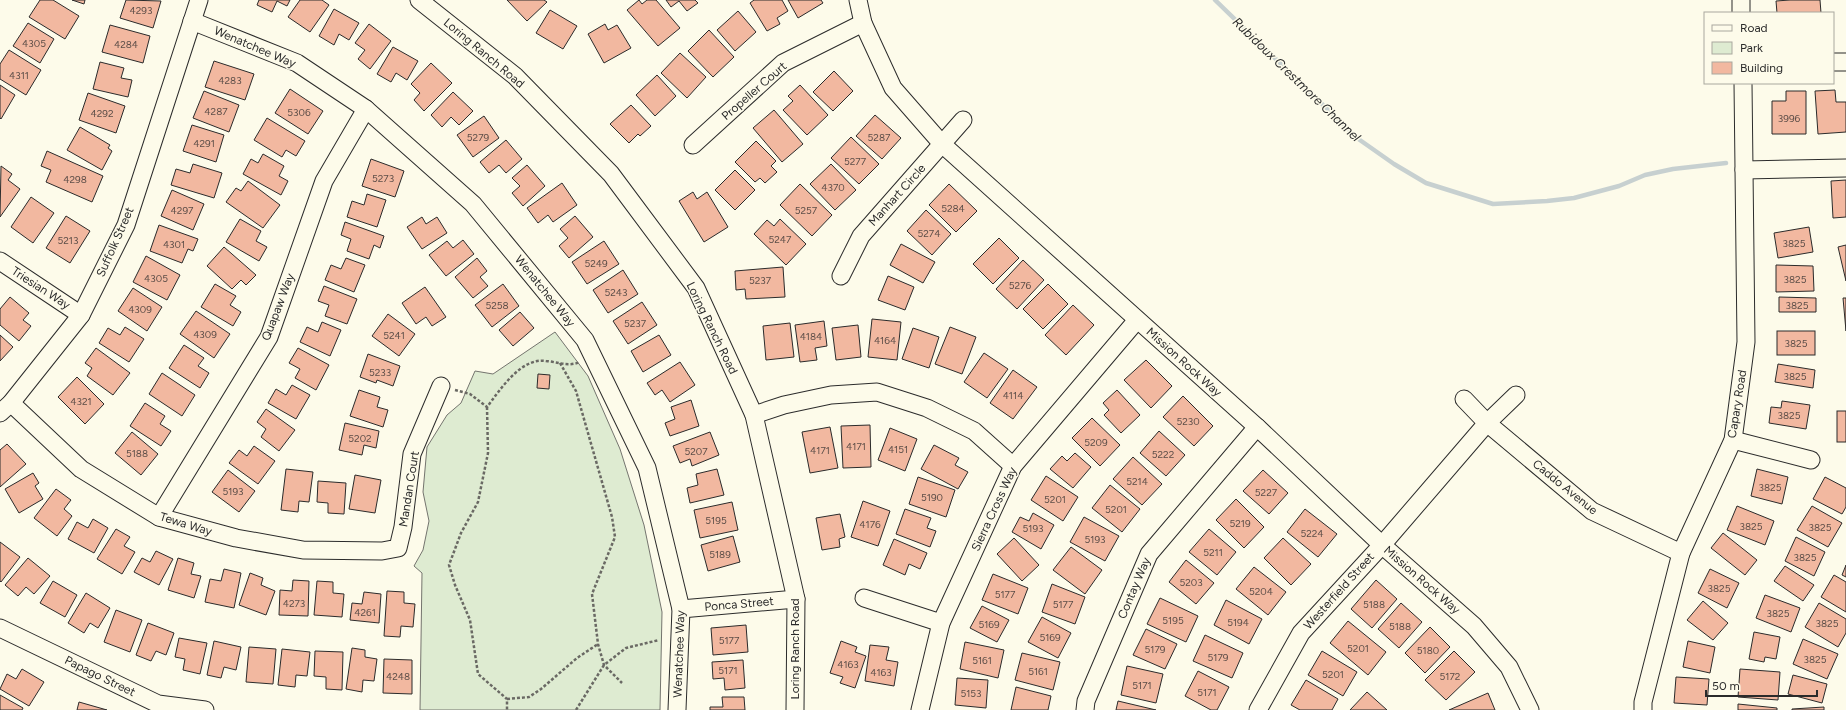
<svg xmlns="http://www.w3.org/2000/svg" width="1846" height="710" viewBox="0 0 1846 710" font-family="Figtree,sans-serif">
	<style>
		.green { fill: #deebd1; stroke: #74746e }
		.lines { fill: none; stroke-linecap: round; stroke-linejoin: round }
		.stream { stroke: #c7d0d0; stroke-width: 4.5 }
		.building { fill: #f2b8a0; stroke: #2b2b2b }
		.minor-casing { stroke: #2b2b2b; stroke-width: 19 }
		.path { stroke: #6a6964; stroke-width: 2.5; stroke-dasharray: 3 2; stroke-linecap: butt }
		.minor { stroke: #fdfbea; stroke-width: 17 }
		.labels { text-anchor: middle; stroke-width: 3; stroke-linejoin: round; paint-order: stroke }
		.number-label { font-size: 10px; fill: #5d4e48 }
		.street-label { font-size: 12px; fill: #2b2b2b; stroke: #fdfbea }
		.water-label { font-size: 13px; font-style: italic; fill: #2b2b2b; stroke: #fdfbea }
	</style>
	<rect width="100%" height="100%" fill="#fdfbea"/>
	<polygon class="green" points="555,332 588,376 620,449 644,525 662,612 660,710 420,710 422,573 414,566 423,550 429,521 423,492 427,447 447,415 461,403 475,371 493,374"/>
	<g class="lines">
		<polyline class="stream" points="1215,0 1357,138 1394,164 1426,183 1493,204 1547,201 1574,198 1619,186 1645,175 1673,169 1726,163"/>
	</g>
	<g class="building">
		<polygon points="40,0 53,0 79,16 65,39 29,17"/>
		<polygon points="72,0 85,0 84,4"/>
		<polygon points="126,0 161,1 153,28 120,18"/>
		<polygon points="259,0 290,0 287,6 277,1 272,12 257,5"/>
		<polygon points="300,0 322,0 329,5 310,32 288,17"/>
		<polygon points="507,0 544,0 547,2 527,21"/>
		<polygon points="639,0 642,4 647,0 656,0 680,28 658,46 627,10"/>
		<polygon points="666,0 695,0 698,3 687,11 679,1 671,7"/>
		<polygon points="754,0 782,0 788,11 777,18 780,24 767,31 750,3"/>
		<polygon points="788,0 821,0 823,3 798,18"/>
		<polygon points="1790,0 1820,0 1821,13 1777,13 1776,1"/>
		<polygon points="334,9 359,23 349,40 339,34 334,45 319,36"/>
		<polygon points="550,10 577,26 563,49 536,33"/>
		<polygon points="738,11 756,32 735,51 717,30"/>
		<polygon points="28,23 54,39 40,63 13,46"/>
		<polygon points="369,24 391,41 370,69 358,59 365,50 355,43"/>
		<polygon points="605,24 608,30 617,25 631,48 604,63 588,34"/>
		<polygon points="110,25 150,36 143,63 102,52"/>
		<polygon points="709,30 734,57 713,77 688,51"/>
		<polygon points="393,47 418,61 407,80 396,73 391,82 377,74"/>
		<polygon points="9,50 41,70 26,95 0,79 0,64"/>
		<polygon points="680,53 706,77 687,98 661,73"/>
		<polygon points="214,61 254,74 245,100 205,87"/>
		<polygon points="100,62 124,68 121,78 132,80 128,97 93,89"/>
		<polygon points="431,63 452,83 424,111 414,100 420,93 411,84"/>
		<polygon points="834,71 853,91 833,111 813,92"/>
		<polygon points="657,75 676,96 655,116 636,95"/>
		<polygon points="0,85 15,95 1,119 0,118"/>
		<polygon points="800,85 828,115 807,135 783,110 793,101 788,96"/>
		<polygon points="290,89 323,111 308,134 275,113"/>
		<polygon points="1835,90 1836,102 1846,102 1846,132 1818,134 1815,91"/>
		<polygon points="204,91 239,105 229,132 193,118"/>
		<polygon points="1786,91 1806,91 1806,134 1772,134 1772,101 1786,101"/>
		<polygon points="453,92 473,111 459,125 451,117 442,127 431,115"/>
		<polygon points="88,93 125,106 116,133 79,120"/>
		<polygon points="631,105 651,126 640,136 638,134 629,143 610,124"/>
		<polygon points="774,110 803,144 782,162 753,128"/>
		<polygon points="875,115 901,138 882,159 856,136"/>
		<polygon points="484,116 499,138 473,157 457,135"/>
		<polygon points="267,118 305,141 296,156 286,150 282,157 254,140"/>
		<polygon points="192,125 224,135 216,162 183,151"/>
		<polygon points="80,127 110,145 108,148 112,151 102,170 67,150"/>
		<polygon points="851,137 879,164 859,184 831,158"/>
		<polygon points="506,140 522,159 506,173 499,165 489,173 480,162"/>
		<polygon points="756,141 776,161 771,166 777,172 765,183 760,178 755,182 735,162"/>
		<polygon points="47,151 103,176 92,202 46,182 51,170 41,166"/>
		<polygon points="263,154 284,166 279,176 288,181 281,195 243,174 251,159 258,163"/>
		<polygon points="371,159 404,171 395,197 362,186"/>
		<polygon points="193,164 222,173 214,198 171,185 176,169 190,173"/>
		<polygon points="831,164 856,190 835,210 810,184"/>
		<polygon points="527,165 545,186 523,206 512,193 520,186 512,178"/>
		<polygon points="1,166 12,174 8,180 20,189 0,217"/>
		<polygon points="735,170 755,190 735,210 715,190"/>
		<polygon points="1846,180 1846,217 1833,218 1831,181"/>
		<polygon points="248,181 280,205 263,228 226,202 236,188 241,191"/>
		<polygon points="562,183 577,205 553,222 548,215 538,223 527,208"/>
		<polygon points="800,184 832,215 812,236 780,205"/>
		<polygon points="949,184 977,211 956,232 929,205"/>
		<polygon points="172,190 204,204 193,230 161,216"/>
		<polygon points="693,192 697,199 707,192 728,227 704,242 679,201"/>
		<polygon points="367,194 386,200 377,227 347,217 352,201 364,205"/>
		<polygon points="31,197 54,213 33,243 11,227"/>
		<polygon points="926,210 951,234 932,255 907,231"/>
		<polygon points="66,216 90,231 70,263 46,248"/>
		<polygon points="575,216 593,237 569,258 559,246 568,238 560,229"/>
		<polygon points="422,217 426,224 437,217 447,233 422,249 407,227"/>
		<polygon points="240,219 261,231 256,241 267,247 259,261 226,242"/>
		<polygon points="780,219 806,244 786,265 754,234 767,220 774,226"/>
		<polygon points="345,222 384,236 380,248 374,245 369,259 347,251 351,239 341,235"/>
		<polygon points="159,225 198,239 193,251 188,249 182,263 150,251"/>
		<polygon points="1809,227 1813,252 1778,258 1774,233"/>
		<polygon points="999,238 1019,258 993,284 973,264"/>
		<polygon points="463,240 474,254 446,276 429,255 447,241 453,248"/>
		<polygon points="604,241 619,264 587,284 572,262"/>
		<polygon points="901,244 935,262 923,283 890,265"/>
		<polygon points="1846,245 1846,281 1838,247"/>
		<polygon points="224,247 256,275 246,285 241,280 232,289 207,266"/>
		<polygon points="146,256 180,275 167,300 133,282"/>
		<polygon points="346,258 365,265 354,292 325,280 331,265 341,269"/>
		<polygon points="477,258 487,271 480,277 488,286 473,298 455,277"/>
		<polygon points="1023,260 1044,280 1017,309 996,289"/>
		<polygon points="1776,265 1813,266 1814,291 1776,292"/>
		<polygon points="783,267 785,297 746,299 745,289 736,290 735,271"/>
		<polygon points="623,270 638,294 608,313 593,290"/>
		<polygon points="888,276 914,287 905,310 878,300"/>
		<polygon points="215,284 236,296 230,305 241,312 233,326 201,307"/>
		<polygon points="503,284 519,306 492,327 475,305"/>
		<polygon points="1048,284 1068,304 1043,329 1023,309"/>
		<polygon points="324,286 357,299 347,324 325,316 329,305 318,301"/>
		<polygon points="425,287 446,317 432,326 426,317 416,324 402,303"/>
		<polygon points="133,288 162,307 147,331 118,311"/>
		<polygon points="10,297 29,313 23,320 31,326 19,341 0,325 0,309"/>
		<polygon points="1779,297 1816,298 1816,312 1779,312"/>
		<polygon points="1843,298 1846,298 1846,331"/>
		<polygon points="642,302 657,325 628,344 613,321"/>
		<polygon points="1073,305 1094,325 1066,355 1045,335"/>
		<polygon points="196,311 230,334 214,358 180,334"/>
		<polygon points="520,312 534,328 513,346 499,330"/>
		<polygon points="388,314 415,334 399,356 372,336"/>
		<polygon points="872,319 901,322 897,360 868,357"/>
		<polygon points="824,321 827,346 815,348 817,360 800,362 795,325"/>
		<polygon points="322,322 341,330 330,356 300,342 307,327 318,332"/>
		<polygon points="790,323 794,357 766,360 763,326"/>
		<polygon points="858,325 861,357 836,360 832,328"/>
		<polygon points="125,327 144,339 129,362 99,343 108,328 120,335"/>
		<polygon points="950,327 976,337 962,374 935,364"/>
		<polygon points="913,328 939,337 929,368 902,359"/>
		<rect x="1777" y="331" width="38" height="24"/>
		<polygon points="0,335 13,347 0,361"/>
		<polygon points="659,335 671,355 643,372 631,351"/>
		<polygon points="184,345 204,358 198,366 209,373 200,388 169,368"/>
		<polygon points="96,348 130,373 113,395 87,376 92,368 85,363"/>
		<polygon points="298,348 329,365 316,390 295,378 300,369 289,363"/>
		<polygon points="984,353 1008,369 987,398 964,382"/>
		<polygon points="368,354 400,366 393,386 377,380 376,383 360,377"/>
		<polygon points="1146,360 1172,386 1151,408 1124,380"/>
		<polygon points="680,362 695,385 670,402 662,390 655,395 647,383"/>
		<polygon points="1778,364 1815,370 1813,388 1775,382"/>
		<polygon points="1013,370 1037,387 1013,419 990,403"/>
		<polygon points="162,373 195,395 182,416 149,394"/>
		<polygon points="538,374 550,375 549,389 537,388"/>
		<polygon points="77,377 104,404 85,424 58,397"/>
		<polygon points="292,385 310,395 296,419 268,403 276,389 286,395"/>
		<polygon points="359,390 380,397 377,407 388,410 383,427 350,416"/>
		<polygon points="1117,390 1140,415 1121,433 1104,415 1109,410 1103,403"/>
		<polygon points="1183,396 1213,426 1194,446 1163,417"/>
		<polygon points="691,400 699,426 670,436 665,423 675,419 671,407"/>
		<polygon points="1782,401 1810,405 1806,429 1769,423 1771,407 1781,408"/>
		<polygon points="145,403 165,416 160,424 171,431 161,446 130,426"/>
		<polygon points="266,409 295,430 279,451 261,437 266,429 257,422"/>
		<rect x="1837" y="411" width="9" height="31"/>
		<polygon points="1092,418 1120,445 1100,466 1072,438"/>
		<polygon points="345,423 379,431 376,448 364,445 362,455 339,450"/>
		<polygon points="870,425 871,467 843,468 841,426"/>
		<polygon points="830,427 838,468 810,473 802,432"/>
		<polygon points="890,428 917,439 905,471 878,460"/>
		<polygon points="1159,431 1185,455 1166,476 1140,453"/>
		<polygon points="132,432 158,454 141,475 115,453"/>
		<polygon points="710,432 719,455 692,466 690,459 680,463 673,446"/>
		<polygon points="7,444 26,464 0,487 0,450"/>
		<polygon points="934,445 959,458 955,465 968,472 958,489 921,469"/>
		<polygon points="254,446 275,461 258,484 229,463 239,450 247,456"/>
		<polygon points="1075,453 1091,467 1073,488 1050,469 1062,456 1067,461"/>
		<polygon points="1133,457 1162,484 1142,505 1113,479"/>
		<polygon points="286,469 313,472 309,502 299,501 298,512 281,510"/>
		<polygon points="717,469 724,495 690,503 687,488 698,485 696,474"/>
		<polygon points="1757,469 1788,477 1782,504 1751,496"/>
		<polygon points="228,470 255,491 239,512 212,492"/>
		<polygon points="1263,470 1288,493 1269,514 1243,491"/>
		<polygon points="33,473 39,483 35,486 43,499 19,513 5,489"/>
		<polygon points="355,475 381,480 375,513 349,509"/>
		<polygon points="1046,476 1078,497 1063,521 1031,500"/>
		<polygon points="918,477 955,490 946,517 909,504"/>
		<polygon points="1825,477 1846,488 1846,507 1842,514 1813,499"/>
		<polygon points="318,481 346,483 344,514 328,513 328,503 317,502"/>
		<polygon points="1110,485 1140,509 1122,532 1092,508"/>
		<polygon points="56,489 71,500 64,509 72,516 57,536 34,518"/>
		<polygon points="1236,499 1264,527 1244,548 1216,520"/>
		<polygon points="863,501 890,511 878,546 851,537"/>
		<polygon points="732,502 738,530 700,538 694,510"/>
		<polygon points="1737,506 1774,521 1765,545 1727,530"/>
		<polygon points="1812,506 1842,523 1828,547 1797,530"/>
		<polygon points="905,509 931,518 927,528 936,531 930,547 896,534"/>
		<polygon points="1305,509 1337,534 1318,557 1287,532"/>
		<polygon points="1033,513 1054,525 1041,549 1012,532 1020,517 1029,521"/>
		<polygon points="840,514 845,537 839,539 840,547 822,550 816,518"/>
		<polygon points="1084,517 1119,536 1105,561 1070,542"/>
		<polygon points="93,519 108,528 94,553 68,539 77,522 88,528"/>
		<polygon points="116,529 130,537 124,546 135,552 122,574 97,559"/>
		<polygon points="1209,529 1236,552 1217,575 1189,552"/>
		<polygon points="1723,533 1757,560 1745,575 1711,548"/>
		<polygon points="733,536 740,562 708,571 701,545"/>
		<polygon points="1796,537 1825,552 1814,576 1785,561"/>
		<polygon points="1014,538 1039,565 1022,581 997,554"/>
		<polygon points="1283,538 1311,564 1291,585 1264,558"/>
		<polygon points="894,539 927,553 920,569 909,564 905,575 883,565"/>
		<polygon points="0,542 20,557 1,582 0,581"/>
		<polygon points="1071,547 1102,570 1085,594 1053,570"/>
		<polygon points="156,551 173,559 159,585 134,572 142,558 150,562"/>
		<polygon points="28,558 50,576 34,594 26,587 18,596 5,585"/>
		<polygon points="178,558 194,563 191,574 201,576 194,598 168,590"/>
		<polygon points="1186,560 1214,583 1196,604 1169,582"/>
		<polygon points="1846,565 1846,577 1842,575"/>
		<polygon points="1785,566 1814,585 1803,601 1774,581"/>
		<polygon points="1254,567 1286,592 1268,615 1236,589"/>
		<polygon points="224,569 241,573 234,608 205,602 210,579 221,581"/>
		<polygon points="1710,569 1739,583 1727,608 1698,593"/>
		<polygon points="250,573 263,578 261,585 275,591 266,615 239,605"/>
		<polygon points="993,574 1028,588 1018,614 982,600"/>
		<polygon points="1834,575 1846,582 1846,612 1821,597"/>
		<polygon points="293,580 309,581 308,616 279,615 280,590 292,591"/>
		<polygon points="1376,580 1397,599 1372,628 1351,609"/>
		<polygon points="53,581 77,595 65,617 40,603"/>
		<polygon points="317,581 333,582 333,593 344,594 342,617 314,615"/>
		<polygon points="1052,584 1085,597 1075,624 1042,612"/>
		<polygon points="387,591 404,592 404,603 415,604 413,627 401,626 400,637 384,636"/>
		<polygon points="364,592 381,594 379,623 350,620 352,603 362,604"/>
		<polygon points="86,593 110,608 98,628 90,623 84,633 68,623"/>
		<polygon points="1765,595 1800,608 1791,632 1756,618"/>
		<polygon points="1160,598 1198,616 1186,642 1147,624"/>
		<polygon points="1226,600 1262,619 1249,644 1214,625"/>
		<polygon points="1703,601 1728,623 1713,640 1687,620"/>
		<polygon points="1401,603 1422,622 1399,648 1378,629"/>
		<polygon points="1819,603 1846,619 1846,633 1838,647 1805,627"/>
		<polygon points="982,606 1009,620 997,642 970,628"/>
		<polygon points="116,610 142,620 130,652 104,642"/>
		<polygon points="1042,617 1071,633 1058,658 1028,642"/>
		<polygon points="1348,621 1386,652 1368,675 1330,643"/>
		<polygon points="148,623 174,633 166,655 156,651 151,661 136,655"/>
		<polygon points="746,625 748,652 713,655 711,628"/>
		<polygon points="1430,627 1450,647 1425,673 1405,653"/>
		<polygon points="1146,629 1177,644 1165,669 1133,655"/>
		<polygon points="1754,632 1780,637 1776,659 1765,657 1764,662 1749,659"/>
		<polygon points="1205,635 1243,653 1232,678 1193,661"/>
		<polygon points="179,638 207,643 200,674 183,670 185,659 175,657"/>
		<polygon points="1803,639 1838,654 1827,679 1793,664"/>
		<polygon points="214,641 241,647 236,670 224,667 221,678 207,675"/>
		<polygon points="841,641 857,647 855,652 866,656 855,688 840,683 843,677 830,673"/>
		<polygon points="1688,641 1715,647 1710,673 1683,667"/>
		<polygon points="965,642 1004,650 998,678 960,669"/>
		<polygon points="870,645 889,647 886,660 898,662 894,686 865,681"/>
		<polygon points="249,647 276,649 273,684 246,682"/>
		<polygon points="352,648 365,650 365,657 377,659 374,681 363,680 362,692 346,689"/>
		<polygon points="282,649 310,652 307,676 296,675 295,687 278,685"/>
		<polygon points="315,651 343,652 342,690 326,689 326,677 314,676"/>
		<polygon points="1322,651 1357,672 1343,696 1308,675"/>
		<polygon points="1454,651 1475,672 1446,700 1425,680"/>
		<polygon points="1022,653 1060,662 1053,690 1015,680"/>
		<polygon points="384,659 412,660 412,694 383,693"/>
		<polygon points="743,660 745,688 725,690 724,678 713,679 712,662"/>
		<polygon points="1127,666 1163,674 1156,703 1121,695"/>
		<polygon points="22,669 44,682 29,706 0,689 7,674 16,679"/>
		<polygon points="1740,669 1780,672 1778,700 1738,697"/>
		<polygon points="1198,671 1229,687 1217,710 1211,710 1185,696"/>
		<polygon points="1793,675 1827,684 1822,703 1788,694"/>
		<polygon points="1676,677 1709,679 1707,705 1674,703"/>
		<polygon points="957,678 988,680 986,708 955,705"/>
		<polygon points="1306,680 1338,699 1332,710 1300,710 1291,705"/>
		<polygon points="1016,687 1051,696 1048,710 1011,710"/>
		<polygon points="1367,692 1387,710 1350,710"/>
		<polygon points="1488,693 1495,710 1449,710"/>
		<polygon points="0,695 23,708 22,710 0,710"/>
		<polygon points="722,697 744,697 745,710 710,710 710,707 723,707"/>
		<polygon points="1118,701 1156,710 1116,710"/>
		<polygon points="79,702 107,710 77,710"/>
		<polygon points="1738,704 1777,708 1777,710 1738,710"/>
		<polygon points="1824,707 1824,710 1792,710 1792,709"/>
	</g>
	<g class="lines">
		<g class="minor-casing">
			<g id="minor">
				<polyline points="419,0 515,76 611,174 696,288 754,415 796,599 795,710"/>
				<polyline points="858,0 863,23 893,88 942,144 1257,427 1382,545 1474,626 1509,667 1530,710"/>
				<polyline points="1741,0 1741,13"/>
				<polyline points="192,21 297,63 366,109 473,204 585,340 647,468 681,609 677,710"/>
				<polyline points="1833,62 1846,62"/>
				<polyline points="693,145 783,63 863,23"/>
				<polyline points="1744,170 1846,168"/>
				<polyline points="0,261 81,315"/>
				<polyline points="841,276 861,236 963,120"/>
				<polyline points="1464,399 1487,423 1592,511 1681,553"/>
				<polyline points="11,403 81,469 159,517 236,538 303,550 382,551 398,548 403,527 412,454 441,386"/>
				<polyline points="0,413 11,403 81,315 126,225 199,0"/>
				<polyline points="754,415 784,405 831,395 877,392 927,408 974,431 1013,466"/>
				<polyline points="1733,440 1811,460"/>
				<polyline points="159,517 269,337 324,181 366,109"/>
				<polyline points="864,598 941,623"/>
				<polyline points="681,609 796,599"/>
				<polyline points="0,628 158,704 205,710"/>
				<polyline points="920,710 941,623 1013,466 1137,320"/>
				<polyline points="1085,710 1086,701 1149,554 1257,427"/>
				<polyline points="1258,710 1301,633 1382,545 1487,423 1516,395"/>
				<polyline points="1643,710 1643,702 1681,553 1733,440 1746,342 1743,83"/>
			</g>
		</g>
		<g class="path">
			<polyline points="560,363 576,391 612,517 615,537 592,594 598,644 604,665 622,683"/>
			<path d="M455 390 470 394 487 407C500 390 521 357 546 361 558 362 568 367 580 362"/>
			<polyline points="487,407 488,453 478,502 461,533 449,565 455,585 470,620 478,674 507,699 507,710"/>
			<polyline points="507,699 529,697 541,689 577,658 598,644"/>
			<polyline points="576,710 604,665 626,648 659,640"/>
		</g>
		<use href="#minor" class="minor"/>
	</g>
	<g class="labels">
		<g class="number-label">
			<text x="141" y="14">4293</text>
			<text x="34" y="47">4305</text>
			<text x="126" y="48">4284</text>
			<text x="19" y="79">4311</text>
			<text x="230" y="84">4283</text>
			<text x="216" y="115">4287</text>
			<text x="299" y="116">5306</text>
			<text x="102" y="117">4292</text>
			<text x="1789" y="122">3996</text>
			<text x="478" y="141">5279</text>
			<text x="879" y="141">5287</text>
			<text x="204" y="147">4291</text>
			<text x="855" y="165">5277</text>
			<text x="383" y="182">5273</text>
			<text x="75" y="183">4298</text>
			<text x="833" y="191">4370</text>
			<text x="953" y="212">5284</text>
			<text x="182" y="214">4297</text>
			<text x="806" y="214">5257</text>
			<text x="929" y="237">5274</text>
			<text x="780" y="243">5247</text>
			<text x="68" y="244">5213</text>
			<text x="1794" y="247">3825</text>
			<text x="174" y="248">4301</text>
			<text x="596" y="267">5249</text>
			<text x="156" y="282">4305</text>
			<text x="1795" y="283">3825</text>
			<text x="760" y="284">5237</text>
			<text x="1020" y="289">5276</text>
			<text x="616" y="296">5243</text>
			<text x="497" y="309">5258</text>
			<text x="1797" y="309">3825</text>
			<text x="140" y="313">4309</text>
			<text x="635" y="327">5237</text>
			<text x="205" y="338">4309</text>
			<text x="394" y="339">5241</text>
			<text x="811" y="340">4184</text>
			<text x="885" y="344">4164</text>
			<text x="1796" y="347">3825</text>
			<text x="380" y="376">5233</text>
			<text x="1795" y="380">3825</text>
			<text x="1013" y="399">4114</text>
			<text x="81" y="405">4321</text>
			<text x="1789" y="419">3825</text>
			<text x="1188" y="425">5230</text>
			<text x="360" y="442">5202</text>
			<text x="1096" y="446">5209</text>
			<text x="856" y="450">4171</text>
			<text x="898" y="453">4151</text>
			<text x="820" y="454">4171</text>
			<text x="696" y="455">5207</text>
			<text x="137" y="457">5188</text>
			<text x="1163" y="458">5222</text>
			<text x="1137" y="485">5214</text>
			<text x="1770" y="491">3825</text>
			<text x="233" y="495">5193</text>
			<text x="1266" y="496">5227</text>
			<text x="932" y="501">5190</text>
			<text x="1055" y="503">5201</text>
			<text x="1116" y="513">5201</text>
			<text x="716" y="524">5195</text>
			<text x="1240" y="527">5219</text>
			<text x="870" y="528">4176</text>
			<text x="1751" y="530">3825</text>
			<text x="1820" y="531">3825</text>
			<text x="1033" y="532">5193</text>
			<text x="1312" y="537">5224</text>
			<text x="1095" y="543">5193</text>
			<text x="1213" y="556">5211</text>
			<text x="720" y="558">5189</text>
			<text x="1805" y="561">3825</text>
			<text x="1191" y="586">5203</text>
			<text x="1719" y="592">3825</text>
			<text x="1261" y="595">5204</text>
			<text x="1005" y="598">5177</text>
			<text x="294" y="607">4273</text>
			<text x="1063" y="608">5177</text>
			<text x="1374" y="608">5188</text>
			<text x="365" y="616">4261</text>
			<text x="1778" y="617">3825</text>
			<text x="1173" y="624">5195</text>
			<text x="1238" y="626">5194</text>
			<text x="1827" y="627">3825</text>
			<text x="989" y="628">5169</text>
			<text x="1400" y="630">5188</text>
			<text x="1050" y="641">5169</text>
			<text x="729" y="644">5177</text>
			<text x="1358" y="652">5201</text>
			<text x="1155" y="653">5179</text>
			<text x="1428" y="654">5180</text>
			<text x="1218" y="661">5179</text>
			<text x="1815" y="663">3825</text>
			<text x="982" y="664">5161</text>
			<text x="848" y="668">4163</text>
			<text x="728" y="674">5171</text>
			<text x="1038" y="675">5161</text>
			<text x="881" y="676">4163</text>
			<text x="1333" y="678">5201</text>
			<text x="398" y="680">4248</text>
			<text x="1450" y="680">5172</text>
			<text x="1142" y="689">5171</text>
			<text x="1207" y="696">5171</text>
			<text x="971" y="697">5153</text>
		</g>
		<g class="street-label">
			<text transform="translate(255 47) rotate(23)" y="4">Wenatchee Way</text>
			<text transform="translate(484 53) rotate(40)" y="4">Loring Ranch Road</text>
			<text transform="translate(754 91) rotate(-41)" y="4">Propeller Court</text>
			<text transform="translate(897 195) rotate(-48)" y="4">Manhart Circle</text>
			<text transform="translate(115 242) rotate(-66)" y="4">Suffolk Street</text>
			<text transform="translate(41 288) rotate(33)" y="4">Triesian Way</text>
			<text transform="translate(545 291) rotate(51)" y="4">Wenatchee Way</text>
			<text transform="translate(278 307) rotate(-69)" y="4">Quapaw Way</text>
			<text transform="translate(712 328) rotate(64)" y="4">Loring Ranch Road</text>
			<text transform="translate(1184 362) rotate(42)" y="4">Mission Rock Way</text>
			<text transform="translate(1737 404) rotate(-81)" y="4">Capary Road</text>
			<text transform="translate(1565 487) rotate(39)" y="4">Caddo Avenue</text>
			<text transform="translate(409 489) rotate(-81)" y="4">Mandan Court</text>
			<text transform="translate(994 509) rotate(-65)" y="4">Sierra Cross Way</text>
			<text transform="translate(186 524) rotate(17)" y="4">Tewa Way</text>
			<text transform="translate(1422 580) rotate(41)" y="4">Mission Rock Way</text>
			<text transform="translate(1134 588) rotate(-67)" y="4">Contay Way</text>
			<text transform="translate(1339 591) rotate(-48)" y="4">Westerfield Street</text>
			<text transform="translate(739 604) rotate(-5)" y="4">Ponca Street</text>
			<text transform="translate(795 649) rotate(-90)" y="4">Loring Ranch Road</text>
			<text transform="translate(679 654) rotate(-88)" y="4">Wenatchee Way</text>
			<text transform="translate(100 676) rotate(26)" y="4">Papago Street</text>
		</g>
		<g class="water-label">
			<text transform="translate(1297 79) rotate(44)" y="5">Rubidoux Crestmore Channel</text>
		</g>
	</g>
	<rect x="1704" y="12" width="130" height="72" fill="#fdfbea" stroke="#a9a89e"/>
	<rect x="1712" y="25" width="20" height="6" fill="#fdfbea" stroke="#a9a89e"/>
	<text x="1740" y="32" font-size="12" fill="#2b2b2b">Road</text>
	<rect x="1712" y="42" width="20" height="12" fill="#deebd1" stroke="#a9a89e"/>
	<text x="1740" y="52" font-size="12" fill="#2b2b2b">Park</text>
	<rect x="1712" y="62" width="20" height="12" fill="#f2b8a0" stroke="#a9a89e"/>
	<text x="1740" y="72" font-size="12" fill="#2b2b2b">Building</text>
	<path d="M1706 690v6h111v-6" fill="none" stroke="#2b2b2b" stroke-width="2"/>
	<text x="1712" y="690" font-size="12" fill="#2b2b2b" stroke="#fdfbea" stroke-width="3" paint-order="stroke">50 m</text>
</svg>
